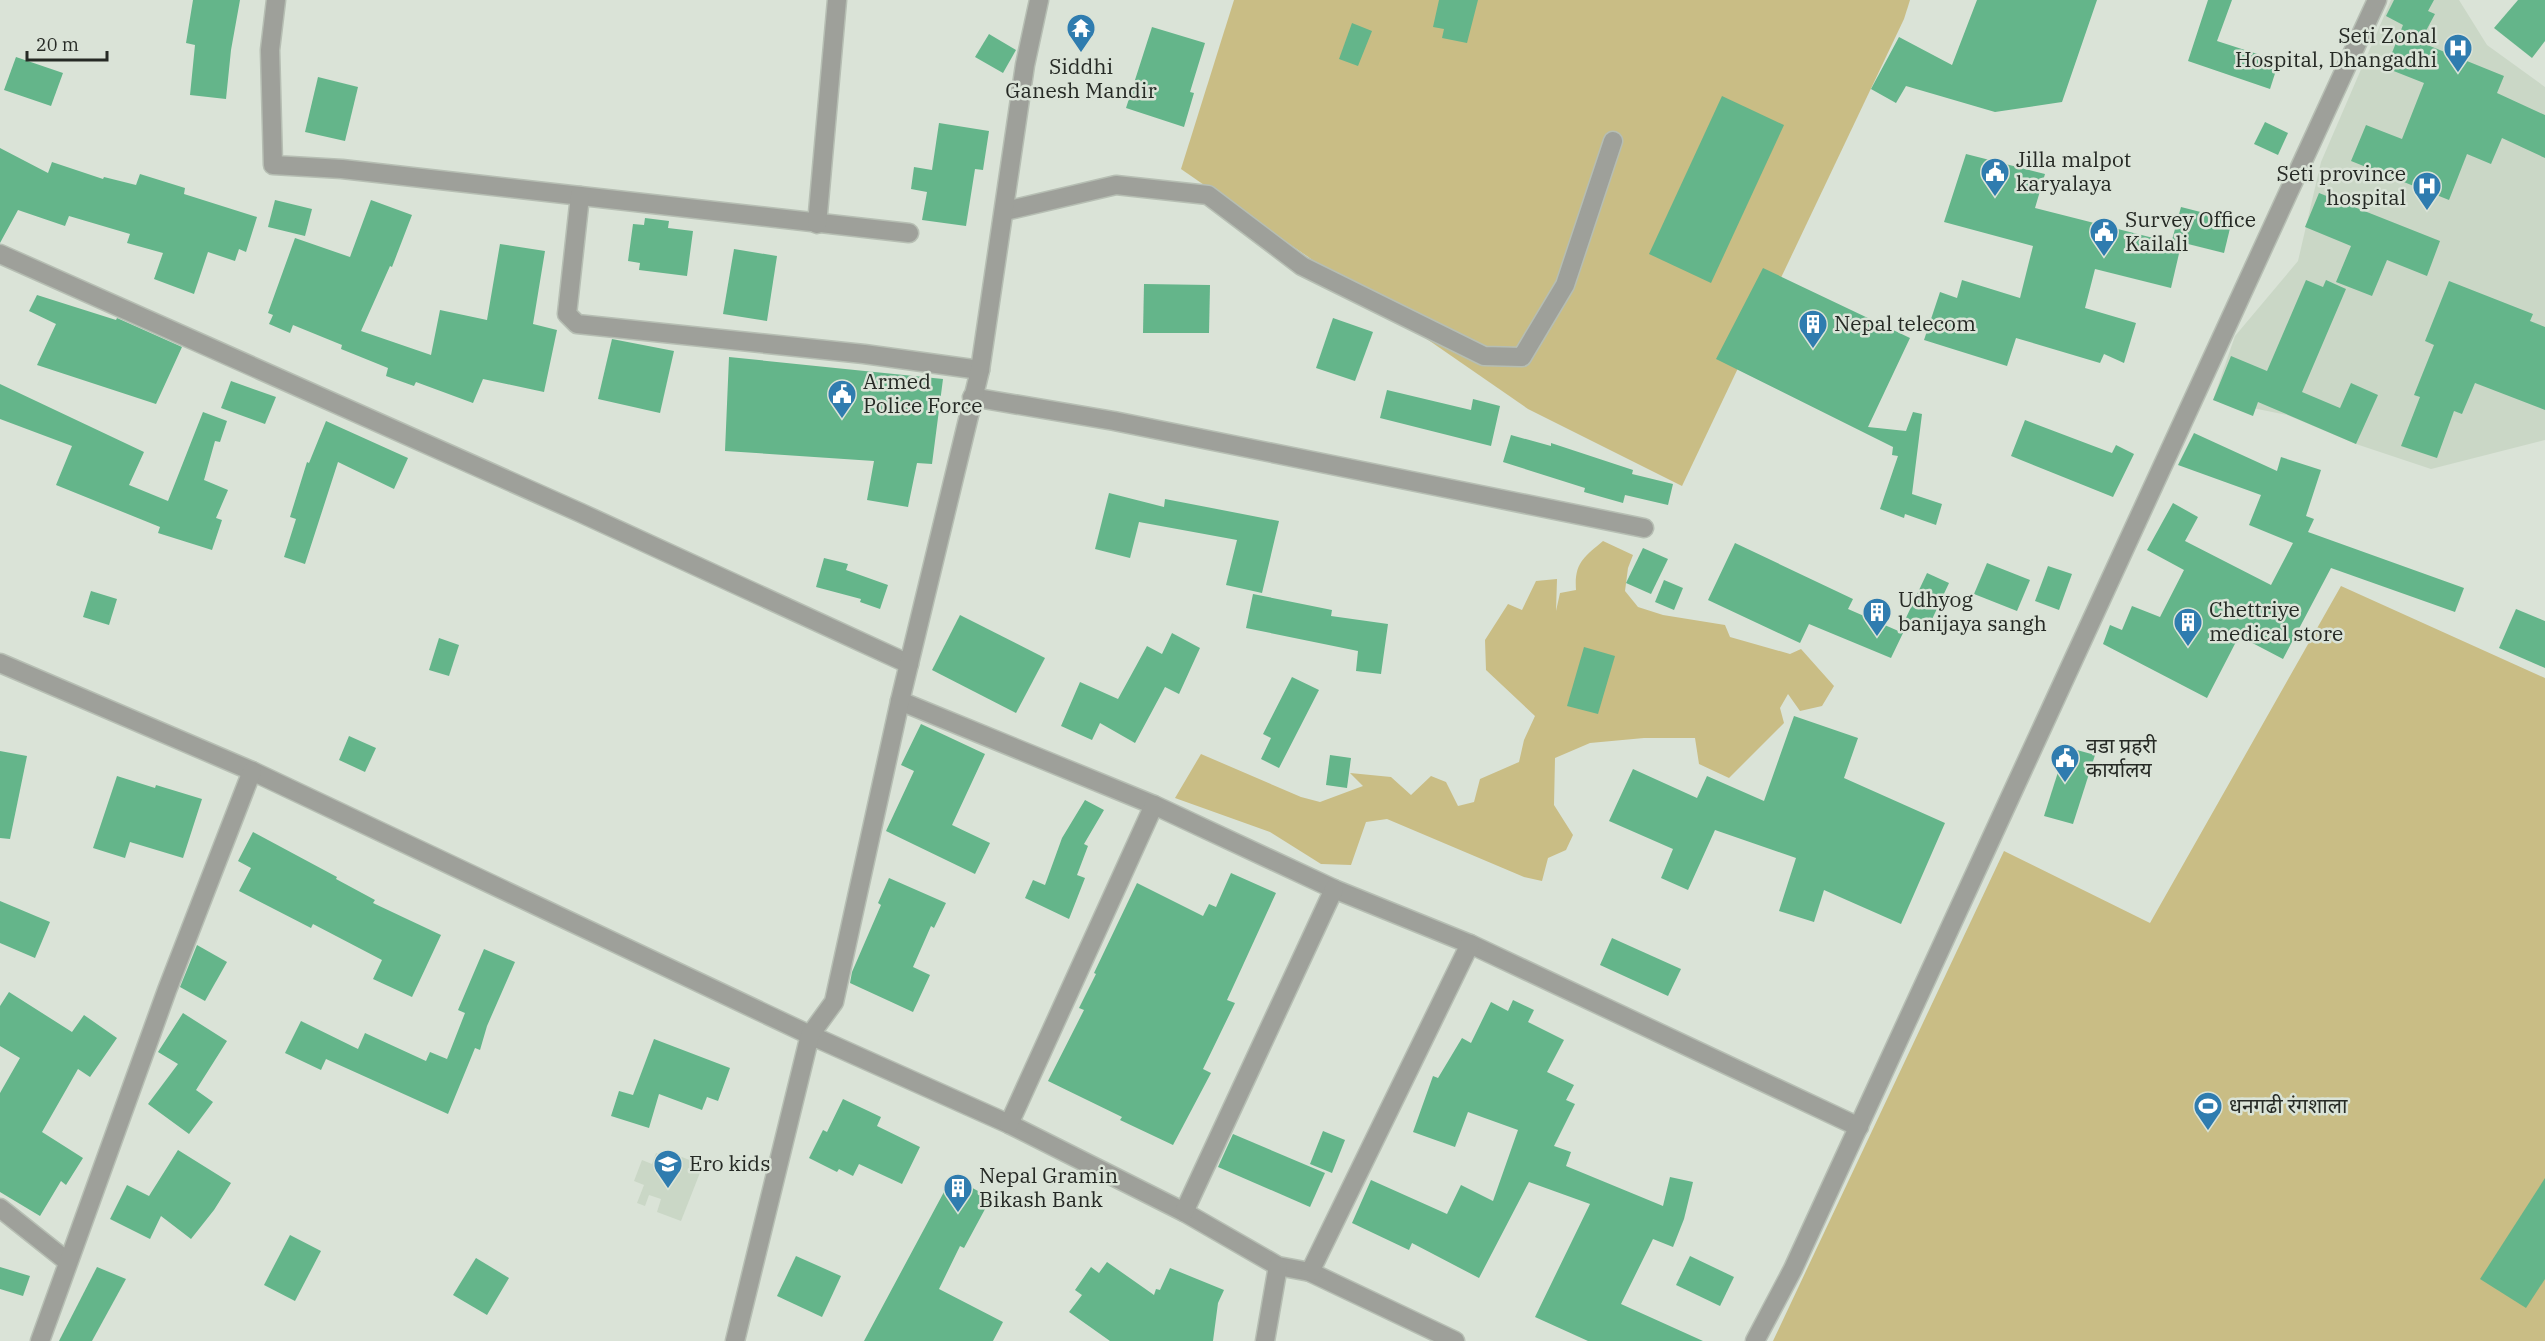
<svg xmlns="http://www.w3.org/2000/svg" width="2545" height="1341" viewBox="0 0 2545 1341" font-family="'IBM Plex Serif','Noto Sans Devanagari',serif">
	<style>
		.built { fill: #cad7c6 }
		.green { fill: #c9bd85 }
		.building { fill: #64b58a }
		.lines { fill: none; stroke-linecap: round; stroke-linejoin: round }
		.minor-casing { stroke: #b6beb3; stroke-width: 21 }
		.minor { stroke: #9ea09a; stroke-width: 18 }
		.labels { text-anchor: middle; stroke-width: 5; stroke-linejoin: round; paint-order: stroke }
		.poi-label { font-size: 21px; fill: #262a25; stroke: #dae3d7; text-anchor: start }
	</style>
	<rect width="100%" height="100%" fill="#dae3d7"/>
	<g class="built">
		<polygon points="2391,0 2459,0 2487,45 2545,87 2545,440 2431,469 2356,444 2287,415 2213,400 2235,336 2298,261 2321,162"/>
		<polygon points="656,1153 669,1158 671,1153 703,1165 681,1221 657,1212 661,1199 649,1195 645,1206 637,1203 644,1185 634,1181 642,1160 652,1164"/>
	</g>
	<g class="green">
		<polygon points="1234,0 1910,0 1904,19 1682,486 1528,409 1181,169"/>
		<path d="M1603 541 1633 555 1628 568 1625 591 1638 607 1663 615 1725 625 1730 637 1790 654 1801 649 1834 686 1822 706 1800 711 1788 694 1780 708 1784 723 1729 778 1699 764 1695 738H1644L1590 743 1555 758 1554 805 1573 835 1566 850 1548 858 1542 881 1524 877 1387 819 1366 822 1351 865 1321 864 1270 832 1175 798 1201 754 1301 797 1320 802 1363 786 1350 773 1391 777 1411 795 1431 776 1446 782 1458 806 1474 802 1480 779 1519 762 1524 740 1535 716 1486 670 1485 640 1508 604 1522 610 1536 581 1557 579 1556 611 1560 593 1576 590C1574 563 1584 557 1603 541Z"/>
		<polygon points="2341,586 2545,678 2545,1341 1773,1341 2004,851 2150,923"/>
	</g>
	<g class="building">
		<polygon points="193,0 240,0 231,50 226,99 190,95 195,45 186,43"/>
		<polygon points="1439,0 1478,0 1467,43 1442,38 1444,29 1433,27"/>
		<polygon points="1977,0 2097,0 2062,102 1995,112 1906,86 1896,103 1871,89 1899,37 1952,65"/>
		<polygon points="2208,0 2232,0 2217,41 2279,61 2270,89 2188,61"/>
		<polygon points="2394,0 2434,0 2428,11 2435,14 2420,42 2504,76 2497,93 2545,115 2545,158 2502,138 2491,164 2467,154 2449,200 2351,161 2366,125 2402,139 2424,83 2386,68 2403,25 2386,16"/>
		<polygon points="2518,0 2545,0 2545,41 2532,58 2494,28"/>
		<polygon points="1352,23 1372,31 1358,66 1339,59"/>
		<polygon points="1152,27 1205,43 1190,92 1194,93 1184,127 1126,108"/>
		<polygon points="989,34 1016,50 1003,73 975,57"/>
		<polygon points="16,57 63,73 51,106 4,90"/>
		<polygon points="318,77 358,87 345,141 305,132"/>
		<polygon points="1722,96 1784,125 1711,283 1649,254"/>
		<polygon points="2265,122 2288,133 2278,155 2254,144"/>
		<polygon points="939,123 989,131 983,170 975,169 966,226 922,220 927,192 911,189 914,167 932,170"/>
		<polygon points="0,148 48,173 52,162 103,179 104,177 136,185 140,174 185,188 184,194 257,217 246,252 239,249 235,261 208,252 194,294 154,279 163,253 127,243 130,234 69,216 65,226 18,210 0,243"/>
		<polygon points="1966,154 2045,174 2035,208 2181,245 2171,288 2095,269 2085,308 2136,323 2124,363 2104,354 2100,363 2016,338 2007,366 1924,340 1940,292 1957,298 1962,280 2020,298 2033,246 1944,222"/>
		<polygon points="2319,193 2440,241 2427,276 2387,260 2372,296 2336,282 2351,246 2305,227"/>
		<polygon points="275,200 312,209 305,236 268,227"/>
		<polygon points="371,200 412,215 392,267 390,266 361,331 431,355 440,310 487,320 500,244 545,251 533,324 557,330 544,392 483,379 473,403 416,382 414,386 386,376 388,368 341,349 342,345 293,325 290,333 269,324 273,315 268,313 295,238 350,257"/>
		<polygon points="2181,207 2232,220 2224,253 2172,240"/>
		<polygon points="645,218 669,221 668,228 693,231 687,276 639,270 640,263 628,261 633,224 644,225"/>
		<polygon points="734,249 777,256 767,321 723,314"/>
		<polygon points="1763,268 1910,338 1868,427 1906,431 1913,412 1922,414 1912,494 1942,504 1936,525 1905,514 1904,518 1880,509 1898,456 1892,455 1893,447 1716,359"/>
		<polygon points="2306,280 2323,287 2326,280 2346,289 2302,392 2340,408 2351,383 2378,395 2356,444 2258,402 2253,416 2213,400 2231,356 2267,371"/>
		<polygon points="2449,281 2533,314 2530,321 2545,327 2545,410 2475,383 2462,414 2454,411 2437,458 2401,446 2420,397 2414,395 2434,345 2425,341"/>
		<polygon points="1144,284 1210,285 1209,333 1143,333"/>
		<polygon points="37,295 116,320 117,318 182,347 156,404 37,365 56,324 29,311"/>
		<polygon points="1333,318 1373,332 1355,381 1316,368"/>
		<polygon points="612,339 674,351 660,413 598,399"/>
		<polygon points="729,357 943,379 932,464 917,463 908,507 867,500 874,461 725,451"/>
		<polygon points="231,381 276,397 265,424 221,408"/>
		<polygon points="0,384 144,452 129,485 168,501 203,412 227,421 220,442 215,441 204,480 228,490 216,518 222,520 212,550 158,533 160,527 56,485 72,446 0,419"/>
		<polygon points="1387,390 1471,410 1473,399 1500,406 1491,446 1380,418"/>
		<polygon points="2025,420 2112,453 2116,445 2134,454 2113,497 2011,456"/>
		<polygon points="326,421 408,458 394,489 338,462 305,564 284,557 296,519 290,517 307,462 309,463"/>
		<polygon points="2194,433 2277,471 2281,457 2321,470 2306,516 2314,519 2308,532 2464,588 2455,612 2331,568 2283,659 2239,636 2207,698 2103,644 2110,625 2122,630 2132,606 2160,617 2184,570 2147,550 2173,503 2198,517 2185,541 2271,585 2293,543 2249,525 2261,495 2178,465"/>
		<polygon points="1511,435 1551,446 1551,443 1633,470 1632,474 1673,484 1668,505 1625,495 1623,503 1584,492 1585,488 1503,462"/>
		<polygon points="1109,493 1164,507 1165,499 1279,521 1262,593 1226,585 1237,540 1139,522 1130,558 1095,549"/>
		<polygon points="1735,543 1853,599 1848,609 1903,633 1891,658 1809,624 1800,643 1708,600"/>
		<polygon points="1643,548 1668,559 1651,594 1626,583"/>
		<polygon points="824,558 848,564 846,570 888,585 880,609 860,602 861,599 816,587"/>
		<polygon points="1987,563 2030,580 2017,611 1974,594"/>
		<polygon points="2048,566 2072,574 2059,610 2035,601"/>
		<polygon points="1927,573 1949,583 1927,630 1905,620"/>
		<polygon points="1664,580 1683,588 1674,610 1655,602"/>
		<polygon points="91,591 117,599 109,625 83,617"/>
		<polygon points="1253,594 1332,610 1331,616 1388,624 1381,674 1356,671 1358,651 1246,628"/>
		<polygon points="2516,609 2545,621 2545,668 2499,648"/>
		<polygon points="960,615 1045,658 1016,713 932,670"/>
		<polygon points="1172,633 1200,648 1179,694 1165,687 1135,743 1100,723 1092,740 1061,726 1080,682 1118,699 1147,646 1162,654"/>
		<polygon points="439,638 459,645 449,676 429,670"/>
		<polygon points="1584,647 1615,656 1598,714 1567,706"/>
		<polygon points="1292,677 1319,690 1279,768 1261,759 1271,738 1263,734"/>
		<polygon points="1794,716 1858,738 1844,778 1945,823 1901,924 1824,890 1814,922 1779,911 1796,858 1715,830 1688,890 1661,878 1673,849 1609,821 1633,769 1697,798 1707,776 1764,801"/>
		<polygon points="921,724 985,754 952,825 990,843 975,874 886,831 914,771 901,765"/>
		<polygon points="349,736 376,748 365,772 339,760"/>
		<polygon points="2066,747 2095,755 2073,824 2044,816"/>
		<polygon points="0,751 27,756 10,839 0,838"/>
		<polygon points="1330,755 1351,758 1347,788 1326,785"/>
		<polygon points="117,776 155,788 156,785 202,799 183,858 130,842 125,858 93,848"/>
		<polygon points="1085,800 1104,810 1084,844 1088,846 1077,875 1085,878 1069,919 1025,898 1033,880 1045,885 1062,838"/>
		<polygon points="253,832 337,877 336,879 375,900 373,903 441,935 412,997 373,979 382,960 313,924 311,928 239,891 251,868 238,861"/>
		<polygon points="1231,873 1276,893 1227,1000 1235,1003 1203,1069 1211,1073 1173,1145 1120,1120 1122,1117 1048,1081 1084,1010 1079,1008 1096,974 1094,973 1137,883 1203,916 1209,904 1216,907"/>
		<polygon points="889,878 946,903 934,928 931,926 913,967 930,975 913,1012 850,983 852,972 881,905 878,903"/>
		<polygon points="0,901 50,922 35,958 0,943"/>
		<polygon points="1612,938 1681,969 1668,996 1600,965"/>
		<polygon points="197,945 227,962 205,1001 180,987"/>
		<polygon points="484,949 515,962 487,1026 480,1050 475,1048 448,1114 326,1059 321,1070 285,1053 301,1021 358,1049 365,1033 426,1061 430,1052 447,1059 465,1013 458,1010"/>
		<polygon points="9,992 72,1032 84,1015 117,1038 90,1077 78,1069 42,1132 83,1158 66,1185 61,1181 40,1216 0,1192 0,1093 20,1058 0,1046 0,1006"/>
		<polygon points="1513,1000 1534,1010 1528,1022 1564,1040 1547,1072 1574,1085 1566,1100 1575,1104 1554,1146 1571,1152 1566,1166 1663,1206 1670,1177 1693,1182 1684,1219 1673,1247 1653,1239 1621,1304 1703,1341 1588,1341 1535,1317 1590,1204 1529,1182 1479,1278 1412,1243 1409,1250 1352,1223 1371,1180 1447,1214 1461,1185 1493,1201 1518,1130 1468,1112 1455,1147 1413,1132 1433,1076 1438,1078 1462,1038 1471,1043 1491,1002 1508,1011"/>
		<polygon points="183,1013 227,1041 196,1090 213,1102 189,1134 148,1104 178,1064 158,1052"/>
		<polygon points="654,1039 730,1068 718,1101 707,1097 702,1110 659,1094 649,1128 611,1116 619,1091 633,1095"/>
		<polygon points="843,1099 881,1117 877,1126 920,1147 902,1184 859,1164 853,1176 839,1169 837,1172 809,1158 823,1130 827,1132"/>
		<polygon points="1323,1131 1345,1140 1332,1173 1310,1164"/>
		<polygon points="1233,1134 1325,1173 1310,1207 1218,1167"/>
		<polygon points="178,1150 231,1183 214,1210 191,1239 161,1216 150,1239 110,1219 127,1185 149,1196"/>
		<polygon points="952,1177 991,1198 964,1248 960,1246 939,1289 1003,1322 993,1341 864,1341"/>
		<polygon points="2545,1178 2545,1279 2526,1308 2480,1279"/>
		<polygon points="290,1235 321,1251 295,1301 264,1285"/>
		<polygon points="796,1256 841,1276 822,1317 777,1296"/>
		<polygon points="1690,1256 1734,1277 1720,1306 1676,1285"/>
		<polygon points="476,1258 509,1278 487,1315 453,1295"/>
		<polygon points="1107,1262 1154,1295 1156,1289 1160,1290 1170,1268 1224,1290 1218,1303 1213,1341 1110,1341 1069,1312 1082,1295 1075,1290 1091,1267 1099,1273"/>
		<polygon points="0,1267 30,1276 23,1296 0,1289"/>
		<polygon points="97,1267 126,1279 92,1341 59,1341"/>
	</g>
	<g class="lines">
		<g class="minor-casing">
			<g id="minor">
				<polyline points="276,0 270,50 273,165 342,169 909,233"/>
				<polyline points="580,196 567,314 577,324 864,354 980,370"/>
				<polyline points="1005,211 1116,185 1208,195 1302,266 1484,356 1522,357 1565,285 1613,141"/>
				<polyline points="817,224 837,0"/>
				<polyline points="0,254 581,513 909,664"/>
				<polyline points="972,397 1114,421 1644,528"/>
				<polyline points="0,663 252,771 810,1035 1009,1124 1184,1212 1278,1266 1310,1272 1455,1341"/>
				<polyline points="900,701 1154,805 1334,889 1470,944 1859,1127"/>
				<polyline points="1009,1124 1154,805"/>
				<polyline points="0,1208 68,1262"/>
				<polyline points="1184,1212 1334,889"/>
				<polyline points="1310,1272 1470,944"/>
				<polyline points="40,1341 167,990 252,771"/>
				<polyline points="735,1341 810,1035 834,1002 900,701 980,370 1025,65 1039,0"/>
				<polyline points="1265,1341 1278,1266"/>
				<polyline points="1755,1341 1793,1269 2377,0"/>
			</g>
		</g>
		<use href="#minor" class="minor"/>
	</g>
	<defs>
		<g id="temple-pin" transform="scale(1.5)"><path d="M0 17L-7.5 6A9.5 9.5 0 1 1 7.5 6Z" fill="#2f7caf" stroke="#dae3d7"/><path d="M0-6L5-2H3V0L6.5 2.5H4V6H1.5V3h-3V6H-4V2.5H-6.5L-3 0V-2H-5Z" fill="#fff"/></g>
		<g id="hospital-pin" transform="scale(1.5)"><path d="M0 17L-7.5 6A9.5 9.5 0 1 1 7.5 6Z" fill="#2f7caf" stroke="#dae3d7"/><path d="M-5-5h3v3.5h4V-5h3V5h-3V1.5h-4V5h-3Z" fill="#fff"/></g>
		<g id="civic-pin" transform="scale(1.5)"><path d="M0 17L-7.5 6A9.5 9.5 0 1 1 7.5 6Z" fill="#2f7caf" stroke="#dae3d7"/><path d="M-.6-6.5H3V-4.5H.6V-3L4-1V1h2V6H-6V1h2V-1L-.6-3ZM-1.2 2.5V6h2.4V2.5Z" fill="#fff"/></g>
		<g id="building-pin" transform="scale(1.5)"><path d="M0 17L-7.5 6A9.5 9.5 0 1 1 7.5 6Z" fill="#2f7caf" stroke="#dae3d7"/><path d="M-4-6H4V6H1V3H-1V6H-4ZM-2.5-4.3h1.7v1.8h-1.7ZM.8-4.3h1.7v1.8H.8ZM-2.5-1h1.7V.8h-1.7ZM.8-1h1.7V.8H.8Z" fill="#fff"/></g>
		<g id="stadium-pin" transform="scale(1.5)"><path d="M0 17L-7.5 6A9.5 9.5 0 1 1 7.5 6Z" fill="#2f7caf" stroke="#dae3d7"/><path d="M0-5a6.5 5 0 1 0 0 10a6.5 5 0 1 0 0-10ZM-3.5-1.8h7v3.6h-7Z" fill="#fff"/></g>
		<g id="school-pin" transform="scale(1.5)"><path d="M0 17L-7.5 6A9.5 9.5 0 1 1 7.5 6Z" fill="#2f7caf" stroke="#dae3d7"/><path d="M0-5L7-2L0 1L-7-2ZM-4 1L0 2.5L4 1V4Q0 6-4 4Z" fill="#fff"/></g>
	</defs>
	<g fill-rule="evenodd">
		<use href="#temple-pin" x="1081" y="28"/>
		<use href="#hospital-pin" x="2458" y="48"/>
		<use href="#civic-pin" x="1995" y="172"/>
		<use href="#hospital-pin" x="2427" y="186"/>
		<use href="#civic-pin" x="2104" y="232"/>
		<use href="#building-pin" x="1813" y="324"/>
		<use href="#civic-pin" x="842" y="394"/>
		<use href="#building-pin" x="1877" y="612"/>
		<use href="#building-pin" x="2188" y="622"/>
		<use href="#civic-pin" x="2065" y="758"/>
		<use href="#stadium-pin" x="2208" y="1106"/>
		<use href="#school-pin" x="668" y="1164"/>
		<use href="#building-pin" x="958" y="1188"/>
	</g>
	<g class="labels">
		<g class="poi-label">
			<text x="2437" y="43" text-anchor="end">Seti Zonal<tspan x="2437" dy="24">Hospital, Dhangadhi</tspan></text>
			<text x="1081" y="74" text-anchor="middle">Siddhi<tspan x="1081" dy="24">Ganesh Mandir</tspan></text>
			<text x="2016" y="167">Jilla malpot<tspan x="2016" dy="24">karyalaya</tspan></text>
			<text x="2406" y="181" text-anchor="end">Seti province<tspan x="2406" dy="24">hospital</tspan></text>
			<text x="2125" y="227">Survey Office<tspan x="2125" dy="24">Kailali</tspan></text>
			<text x="1834" y="331">Nepal telecom</text>
			<text x="863" y="389">Armed<tspan x="863" dy="24">Police Force</tspan></text>
			<text x="1898" y="607">Udhyog<tspan x="1898" dy="24">banijaya sangh</tspan></text>
			<text x="2209" y="617">Chettriye<tspan x="2209" dy="24">medical store</tspan></text>
			<text x="2086" y="753">वडा प्रहरी<tspan x="2086" dy="24">कार्यालय</tspan></text>
			<text x="2229" y="1113">धनगढी रंगशाला</text>
			<text x="689" y="1171">Ero kids</text>
			<text x="979" y="1183">Nepal Gramin<tspan x="979" dy="24">Bikash Bank</tspan></text>
		</g>
	</g>
	<path d="M27 51v9h80v-9" fill="none" stroke="#262a25" stroke-width="3"/>
	<text x="36" y="51" font-size="18" fill="#262a25" stroke="#dae3d7" stroke-width="4.5" paint-order="stroke">20 m</text>
</svg>
